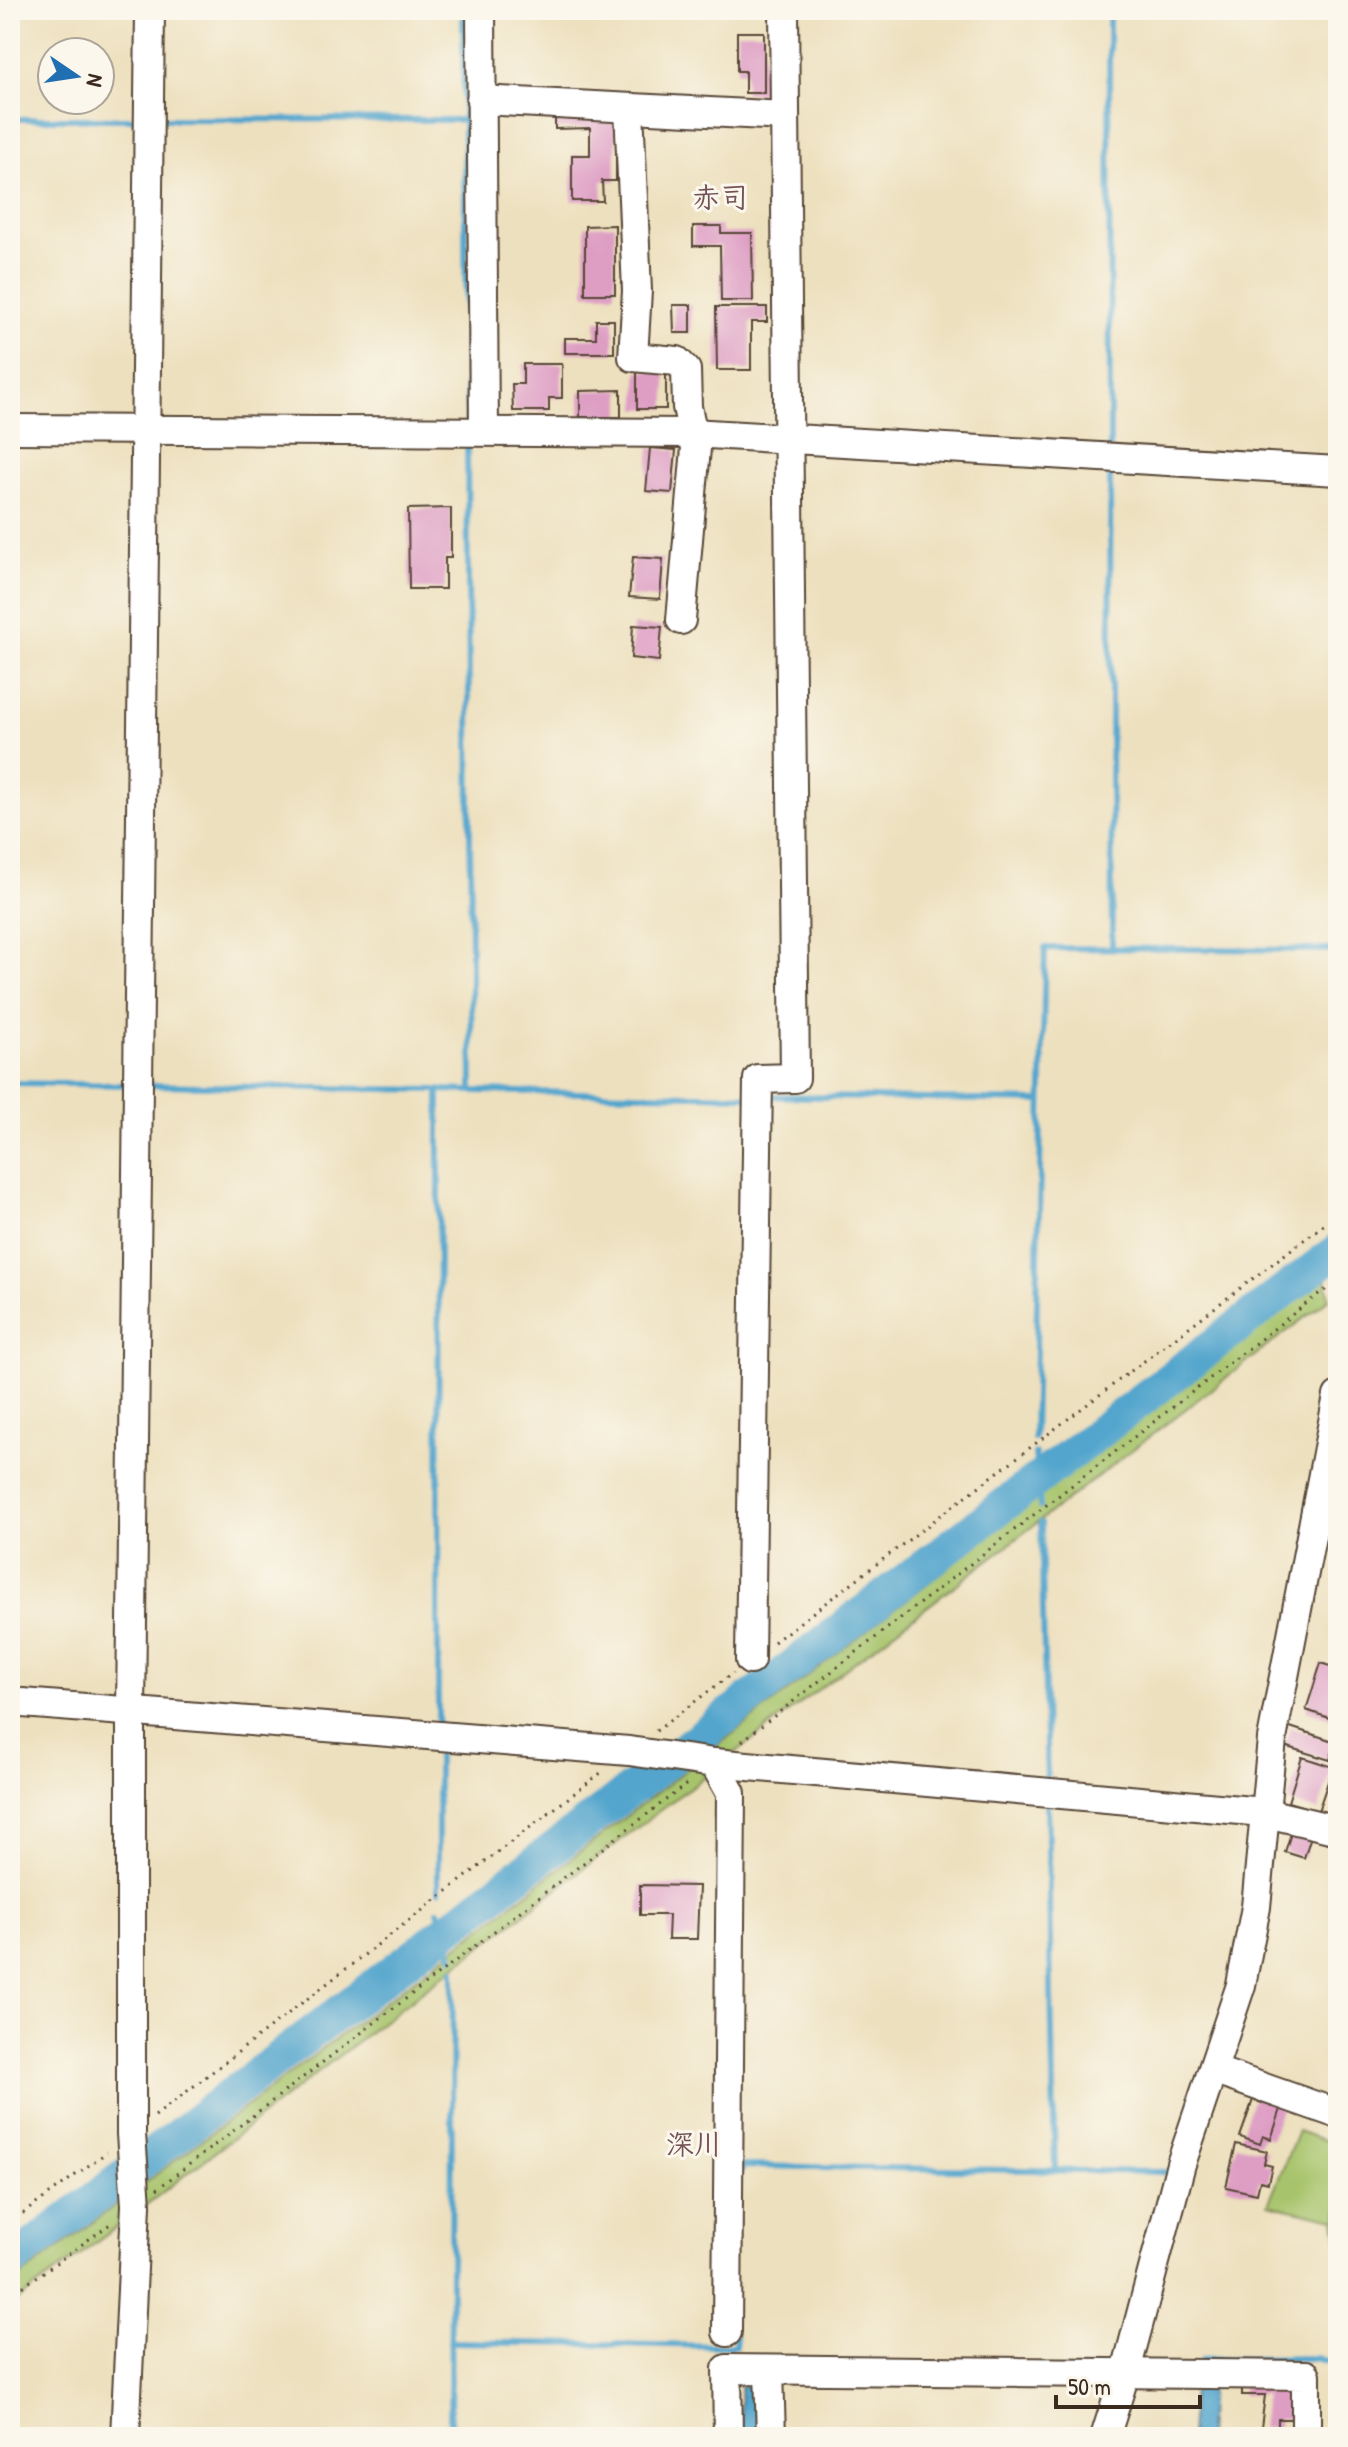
<svg xmlns="http://www.w3.org/2000/svg" width="1348" height="2447" viewBox="0 0 1348 2447" font-family="'Patrick Hand','Klee One',sans-serif">
	<style>
		.green { fill: #a7c46c; stroke: #717745; stroke-width: 2 }
		.water { fill: #52a5cd; stroke: #466876; stroke-width: 2 }
		.lines { fill: none; stroke-linecap: round; stroke-linejoin: round }
		.stream { stroke: #52a5cd; stroke-width: 6 }
		.river { stroke: #52a5cd; stroke-width: 34 }
		.building { fill: #de9ec4 }
		.minor-casing { stroke: #564536; stroke-width: 32 }
		.path { stroke: #564536; stroke-width: 3; stroke-dasharray: 2 6; stroke-linecap: butt }
		.minor { stroke: #fff; stroke-width: 28 }
		.labels { text-anchor: middle; stroke-width: 6; stroke-linejoin: round; paint-order: stroke }
		.neighbourhood-label { font-size: 28px; font-weight: bold; fill: #745358; stroke: #fbf7ec }
	</style>
	<rect width="100%" height="100%" fill="#fbf7ec"/>
	<filter id="ink" filterUnits="userSpaceOnUse"><feTurbulence type="fractalNoise" baseFrequency=".0125" numOctaves="2"/><feDisplacementMap in="SourceGraphic" scale="16" xChannelSelector="R" yChannelSelector="G"/><feConvolveMatrix kernelMatrix="1 2 1 2 8 2 1 2 1" color-interpolation-filters="sRGB"/></filter>
	<filter id="wash" filterUnits="userSpaceOnUse"><feTurbulence type="fractalNoise" baseFrequency=".006" numOctaves="4" result="noise"/><feDisplacementMap in="SourceGraphic" scale="32" xChannelSelector="R" yChannelSelector="G"/><feGaussianBlur stdDeviation="1.8" result="paint"/><feColorMatrix in="noise" values="0 0 0 0 0 0 0 0 0 0 0 0 0 0 0 0 0 1.4 0 .05"/><feComposite in="paint" operator="in"/></filter>
	<g filter="url(#wash)">
		<rect width="100%" height="100%" fill="#ede0be"/>
		<g class="green">
			<path d="M1326 1276 1329 1299C1034 1526 737 1752 441 1977 297 2087 157 2200 10 2306V2285L436 1963Z"/>
			<polygon points="1298,2131 1338,2145 1338,2243 1335,2219 1268,2204"/>
		</g>
		<g class="water">
			<polygon points="1193,2384 1210,2386 1207,2437 1190,2437"/>
			<polygon points="757,2385 758,2437 741,2437 740,2386"/>
		</g>
		<g class="lines">
			<g class="stream">
				<polyline points="463,10 467,422"/>
				<polyline points="1109,10 1110,450"/>
				<polyline points="10,119 140,119"/>
				<polyline points="156,119 464,120"/>
				<polyline points="1110,468 1112,948"/>
				<polyline points="10,1083 131,1085"/>
				<polyline points="147,1085 439,1090"/>
				<polyline points="472,1091 750,1096"/>
				<polyline points="765,1096 1041,1101"/>
				<polyline points="1034,1438 1045,948 1338,950"/>
				<polyline points="1035,1454 1040,1507"/>
				<polyline points="1041,1523 1047,1784"/>
				<polyline points="438,1729 439,1090 472,1091 467,438"/>
				<polyline points="1047,1799 1055,2170"/>
				<polyline points="438,1891 438,1744"/>
				<polyline points="438,1911 453,1957"/>
				<polyline points="742,2170 742,2166 1166,2172"/>
				<polyline points="450,2342 735,2346 736,2337"/>
				<polyline points="1202,2360 1315,2358 1338,2364"/>
				<polyline points="450,2437 453,1970"/>
			</g>
			<polyline class="river" points="10,2263 1338,1250"/>
		</g>
		<g id="blocks">
			<g class="building">
				<polygon points="737,32 764,32 764,93 745,93 745,71 737,71"/>
				<polygon points="555,116 616,116 616,181 602,181 603,201 572,201 572,155 590,155 590,128 555,129"/>
				<polygon points="615,225 615,294 585,294 585,226"/>
				<polygon points="693,226 721,226 721,233 752,233 753,301 721,301 720,246 693,246"/>
				<polygon points="673,305 691,305 691,333 674,333"/>
				<polygon points="716,307 767,307 767,322 751,322 751,370 717,370"/>
				<polygon points="596,320 614,320 614,353 565,353 565,338 596,338"/>
				<polygon points="523,364 562,364 562,398 549,398 549,411 513,411 512,384 523,384"/>
				<rect x="637" y="371" width="29" height="38"/>
				<polygon points="621,390 621,417 580,417 580,391"/>
				<polygon points="650,448 676,450 672,493 646,491"/>
				<polygon points="451,508 451,558 445,558 445,589 409,589 408,509"/>
				<polygon points="633,557 663,559 660,599 629,597"/>
				<polygon points="633,625 662,627 659,661 631,658"/>
				<polygon points="1321,1663 1338,1669 1338,1721 1306,1710"/>
				<polygon points="1290,1727 1336,1742 1330,1760 1284,1746"/>
				<polygon points="1302,1757 1333,1767 1318,1811 1288,1802"/>
				<polygon points="1292,1830 1311,1836 1304,1858 1285,1852"/>
				<polygon points="640,1885 699,1886 697,1939 668,1939 669,1915 640,1915"/>
				<polygon points="1255,2094 1283,2103 1271,2139 1263,2136 1260,2144 1240,2137"/>
				<polygon points="1236,2144 1267,2151 1264,2164 1272,2166 1268,2183 1260,2181 1257,2194 1226,2187"/>
				<polygon points="1242,2383 1294,2388 1293,2419 1278,2419 1278,2428 1261,2428 1265,2395 1242,2395"/>
			</g>
		</g>
	</g>
	<g filter="url(#ink)">
		<use href="#blocks" fill-opacity="0" stroke="#564536" stroke-width="2"/>
		<g class="lines">
			<g class="minor-casing">
				<g id="minor">
					<polyline points="481,10 484,431"/>
					<polyline points="481,100 785,116"/>
					<polyline points="629,108 637,291 633,357 677,361 686,370 687,407 696,448 681,620"/>
					<polyline points="10,429 691,433 1338,471"/>
					<polyline points="750,1660 758,1079 795,1078 784,10"/>
					<polyline points="10,1702 629,1751 714,1763 1263,1812 1338,1830"/>
					<polyline points="714,1763 731,1793 727,2332"/>
					<polyline points="1213,2070 1338,2114"/>
					<polyline points="769,2370 771,2437"/>
					<polyline points="125,2437 136,2205 131,2134 131,1712 150,10"/>
					<polyline points="728,2437 727,2369 1306,2375 1306,2437"/>
					<polyline points="1105,2437 1126,2371 1181,2164 1241,1985 1256,1907 1272,1739 1338,1396"/>
				</g>
			</g>
			<g class="path">
				<polyline points="774,1642 1338,1214"/>
				<polyline points="656,1731 733,1673"/>
				<polyline points="742,1741 1320,1293 1338,1283"/>
				<polyline points="155,2116 602,1772"/>
				<polyline points="157,2189 688,1783"/>
				<polyline points="10,2223 107,2152"/>
				<polyline points="10,2296 113,2222"/>
			</g>
			<use href="#minor" class="minor"/>
		</g>
	</g>
	<g class="labels">
		<g class="neighbourhood-label">
			<text x="720" y="207">赤司</text>
			<text x="694" y="2154">深川</text>
		</g>
	</g>
	<rect width="1348" height="2447" fill="none" stroke="#fbf7ec" stroke-width="40"/>
	<g transform="translate(76 76) rotate(103)"><circle r="38" fill="#fbf7ec" stroke="#aea59a" stroke-width="2"/>
	<path d="M0-6L14 30L0 20L-14 30Z" fill="#1f6fb2"/>
	<text y="-12" font-size="22" font-weight="bold" text-anchor="middle" fill="#3b2a1e">N</text>
	</g>
	<path d="M1056 2395v12h144v-12" fill="none" stroke="#3b2a1e" stroke-width="4"/>
	<text x="1068" y="2395" font-size="24" fill="#3b2a1e" stroke="#fbf7ec" stroke-width="6" paint-order="stroke">50 m</text>
</svg>
